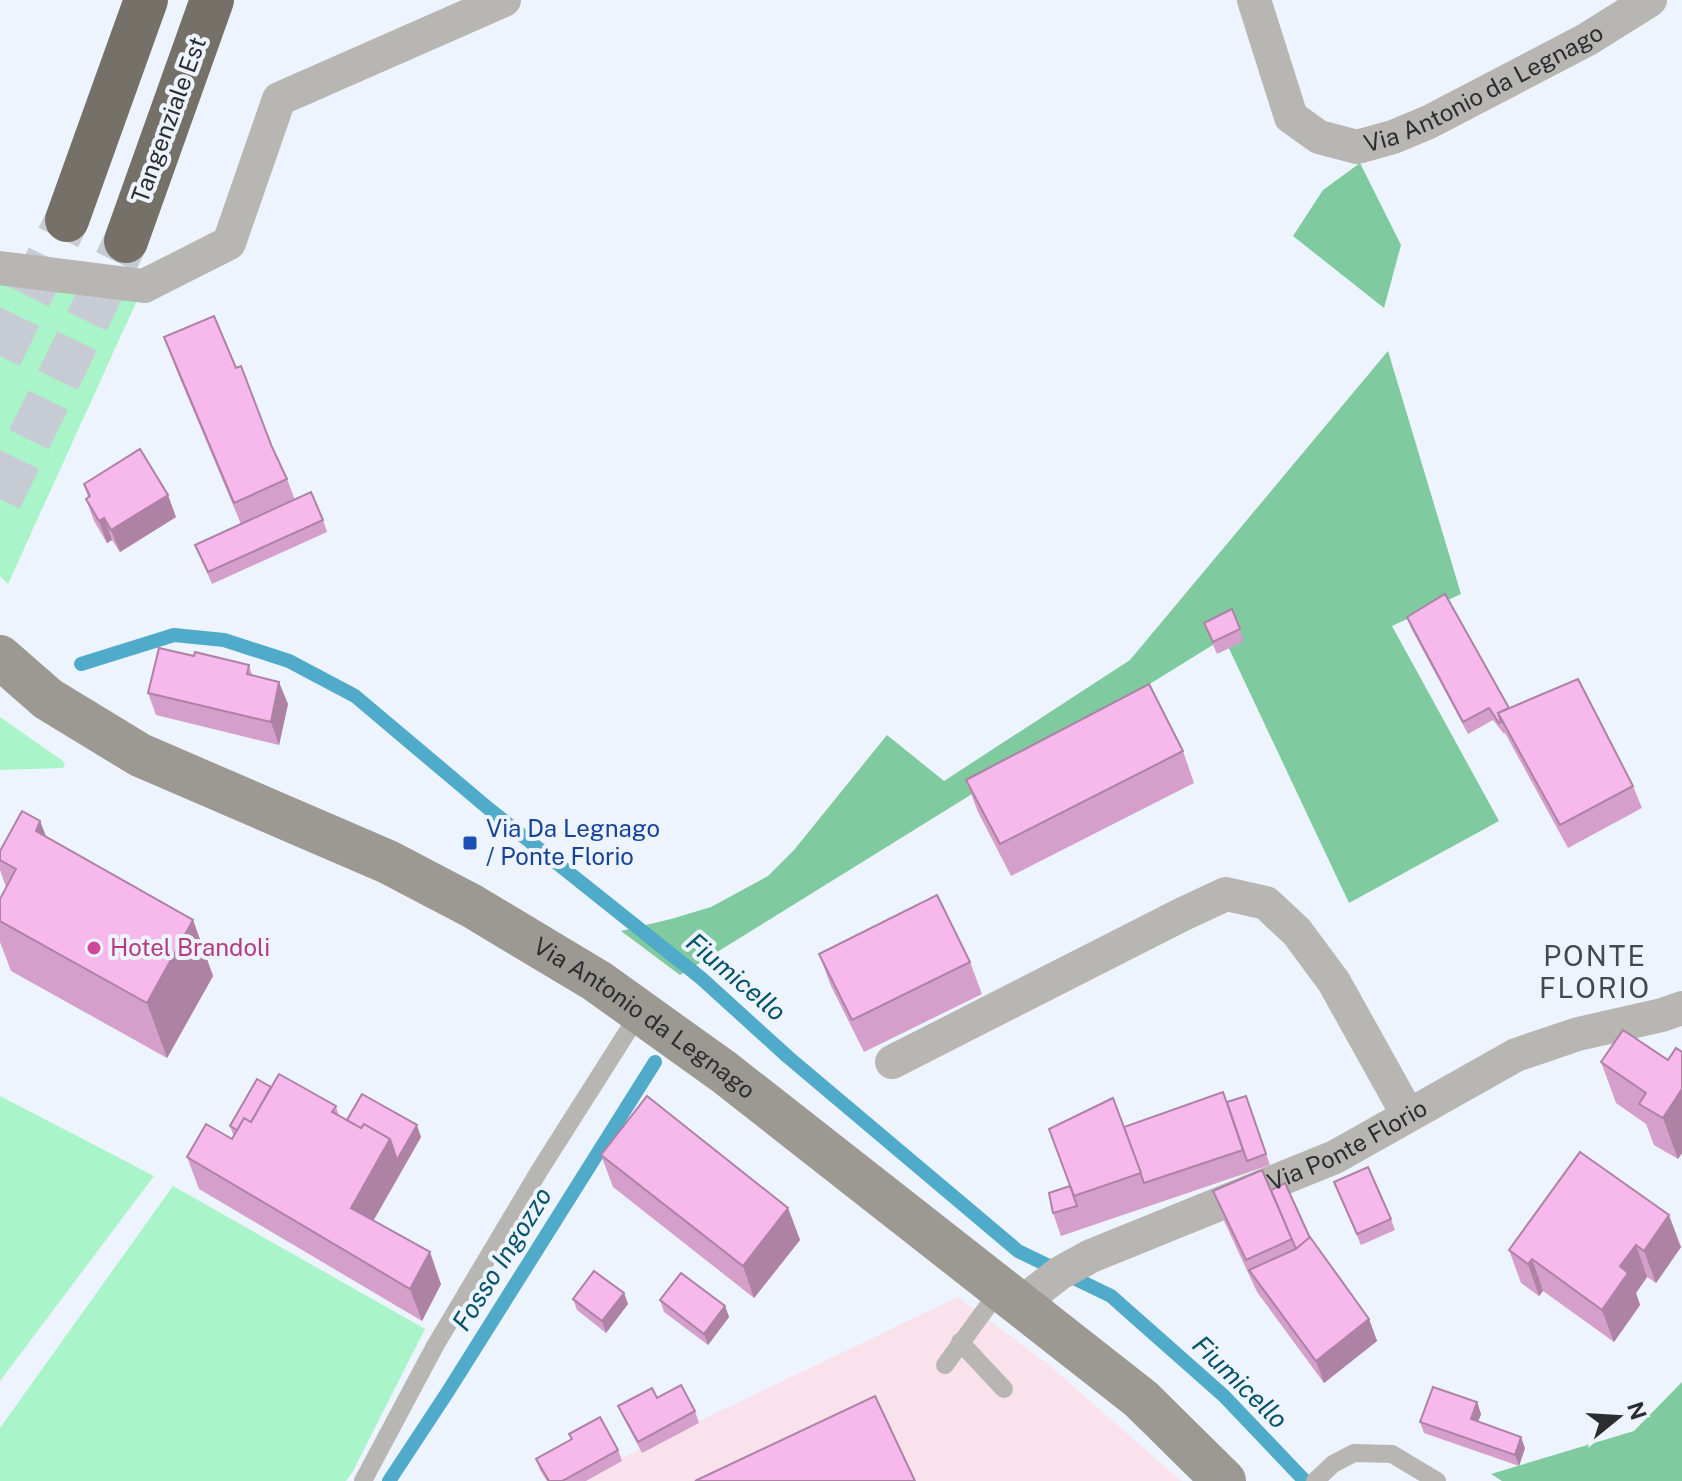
<svg xmlns="http://www.w3.org/2000/svg" width="1682" height="1481" viewBox="0 0 1682 1481" font-family="'Public Sans',sans-serif">
	<style>
		.industrial { fill: #fae2ed }
		.green { fill: #a9f4c8 }
		.forest { fill: #7fca9f }
		.lines { fill: none; stroke-linecap: round; stroke-linejoin: round }
		.stream { stroke: #50aaca; stroke-width: 14 }
		.highway-tunnel { stroke: #c7ccd4; stroke-width: 44; stroke-dasharray: 44 22; stroke-linecap: butt }
		.lane { stroke: #b8b6b2; stroke-width: 18 }
		.street { stroke: #b8b6b2; stroke-width: 34 }
		.secondary { stroke: #9c9892; stroke-width: 44 }
		.highway { stroke: #757068; stroke-width: 44 }
		.wall { fill: #d49fcb }
		.shaded-wall { fill: #ad82a5 }
		.building { fill: #f7b9ec; stroke: #ad82a5; stroke-width: 2 }
		.transit-dot { fill: #1a4fb4; stroke: #eef4fd; stroke-width: 3 }
		.hotel-dot { fill: #d1479c; stroke: #eef4fd; stroke-width: 3 }
		.labels { text-anchor: middle; stroke-width: 8; stroke-linejoin: round; paint-order: stroke }
		.street-label { font-size: 24px; fill: #2b2d30; stroke: #eef4fd }
		.transit-label { font-size: 24px; fill: #164399; stroke: #eef4fd; text-anchor: start }
		.hotel-label { font-size: 24px; fill: #b23c85; stroke: #eef4fd; text-anchor: start }
		.water-label { font-size: 26px; font-style: italic; fill: #04536a; stroke: #eef4fd }
		.quarter-label { font-size: 28px; letter-spacing: 2px; fill: #444950; stroke: #eef4fd }
	</style>
	<rect width="100%" height="100%" fill="#eef4fd"/>
	<polygon class="industrial" points="958,1297 1049,1365 1181,1481 574,1481"/>
	<g class="green">
		<polygon points="0,284 139,296 8,584 0,576"/>
		<polygon points="0,717 63,761 65,765 63,768 0,770"/>
		<polygon points="0,1096 154,1176 0,1381"/>
		<polygon points="173,1186 425,1329 353,1471 346,1481 0,1481 0,1428"/>
	</g>
	<g class="forest">
		<polygon points="1360,163 1401,245 1384,308 1293,236 1323,190"/>
		<polygon points="1388,351 1461,594 1392,626 1499,821 1349,903 1224,638 680,975 621,931 671,919 711,907 768,876 794,850 887,735 944,781 1130,660"/>
		<polygon points="1682,1382 1682,1481 1502,1481 1491,1474 1634,1431"/>
	</g>
	<g class="lines">
		<g class="stream">
			<polyline points="81,664 174,635 224,640 289,661 355,696 489,809 701,978 788,1057 1018,1251 1111,1296 1224,1396 1305,1481"/>
			<polyline points="389,1481 447,1393 655,1062"/>
		</g>
		<g class="highway-tunnel">
			<polyline points="0,356 67,220"/>
			<polyline points="0,499 126,241"/>
		</g>
		<g class="lane">
			<polyline points="960,1342 1004,1389"/>
			<polyline points="945,1365 1001,1288"/>
			<polyline points="363,1481 435,1346 541,1168 640,1012"/>
			<polyline points="1315,1481 1333,1464 1354,1453 1392,1454 1437,1481"/>
		</g>
		<g class="street">
			<path id="s1" d="M1254 0 1291 117 1319 137 1357 147 1393 137 1429 122 1586 40 1650 0"/>
			<polyline points="0,268 144,286 229,243 279,99 504,0"/>
			<polyline points="892,1062 1183,914 1226,894 1266,903 1297,932 1334,982 1408,1115"/>
			<path id="s2" d="M1021 1303 1060 1273 1091 1256 1335 1157 1516 1055 1578 1034 1662 1015 1682 1008"/>
		</g>
		<path class="secondary" id="s3" d="M0 657 48 699 140 755 388 862 472 906 597 981 724 1072 1141 1399 1224 1481"/>
		<g class="highway">
			<polyline points="67,220 146,0"/>
			<polyline points="126,241 212,0"/>
		</g>
	</g>
	<g class="wall">
		<polygon points="164,337 272,447 287,479 295,500 323,520 327,532 212,584 195,545 241,524 176,369"/>
		<polygon points="84,484 176,517 120,552 112,540 107,543 94,521 86,499 88,497"/>
		<polygon points="1232,609 1244,641 1217,654 1204,623"/>
		<polygon points="1407,617 1509,708 1633,786 1642,808 1568,848 1505,733 1504,734 1493,720 1468,734 1411,628"/>
		<polygon points="194,656 249,665 252,675 288,704 279,745 156,715 148,693"/>
		<polygon points="1183,751 1194,783 1011,876 978,812 966,780"/>
		<polygon points="40,821 46,836 193,920 213,976 167,1058 11,971 0,942 0,899 6,887 0,870 0,851"/>
		<polygon points="819,954 970,962 982,994 864,1052 831,986"/>
		<polygon points="1682,1052 1682,1153 1678,1159 1654,1145 1646,1124 1616,1103 1601,1062 1668,1060"/>
		<polygon points="271,1087 336,1106 339,1116 347,1120 421,1137 374,1220 441,1284 422,1321 199,1189 187,1157 232,1139 234,1137 230,1126"/>
		<polygon points="1246,1096 1270,1165 1061,1236 1053,1213 1070,1186 1124,1127 1227,1102"/>
		<polygon points="1580,1152 1681,1247 1656,1283 1647,1277 1636,1293 1640,1305 1614,1342 1543,1291 1539,1296 1521,1283 1509,1250"/>
		<polygon points="601,1155 788,1208 800,1240 754,1298 613,1187"/>
		<polygon points="1334,1182 1391,1219 1395,1230 1361,1245"/>
		<polygon points="1271,1190 1310,1238 1369,1319 1377,1341 1324,1383 1257,1292 1225,1223 1213,1191"/>
		<polygon points="624,1293 628,1304 606,1333 577,1310 573,1299"/>
		<polygon points="660,1300 725,1306 729,1317 708,1345 664,1312"/>
		<polygon points="657,1398 695,1411 699,1423 642,1453 623,1417 618,1406"/>
		<polygon points="1477,1402 1481,1414 1478,1422 1525,1448 1519,1466 1424,1433 1420,1422"/>
		<polygon points="618,1450 622,1461 586,1481 547,1481 540,1470 536,1459"/>
	</g>
	<g class="shaded-wall">
		<polygon points="168,495 176,517 120,552 111,530"/>
		<polygon points="104,518 112,540 107,543 99,521"/>
		<polygon points="279,682 288,704 279,745 271,722"/>
		<polygon points="40,821 61,877 36,831"/>
		<polygon points="193,920 213,976 167,1058 147,1003"/>
		<polygon points="1682,1089 1682,1153 1678,1159 1663,1118"/>
		<polygon points="417,1125 421,1137 362,1240 351,1208 390,1139"/>
		<polygon points="788,1208 800,1240 754,1298 743,1266"/>
		<polygon points="1669,1215 1681,1247 1656,1283 1644,1251"/>
		<polygon points="1636,1245 1647,1277 1636,1293 1640,1305 1614,1342 1602,1310 1620,1266"/>
		<polygon points="430,1252 441,1284 422,1321 410,1289"/>
		<polygon points="1532,1259 1543,1291 1539,1296 1528,1264"/>
		<polygon points="624,1293 628,1304 606,1333 602,1321"/>
		<polygon points="725,1306 729,1317 708,1345 704,1334"/>
		<polygon points="1369,1319 1377,1341 1324,1383 1316,1361"/>
		<polygon points="1477,1402 1481,1414 1475,1430 1471,1419"/>
		<polygon points="1521,1437 1525,1448 1519,1466 1515,1455"/>
	</g>
	<g class="building">
		<polygon points="214,316 236,368 241,366 272,447 287,479 234,503 164,337"/>
		<polygon points="140,449 168,495 111,530 104,518 99,521 86,499 90,496 84,484"/>
		<polygon points="311,492 323,520 208,572 195,545"/>
		<polygon points="1445,594 1509,708 1498,713 1501,722 1499,723 1489,708 1463,722 1407,617"/>
		<polygon points="1232,609 1240,629 1213,642 1204,623"/>
		<polygon points="159,648 194,656 195,652 249,665 247,674 279,682 271,722 148,693"/>
		<polygon points="1578,679 1633,786 1560,825 1498,713"/>
		<polygon points="1149,684 1183,751 1000,844 966,780"/>
		<polygon points="22,811 40,821 36,831 193,920 147,1003 0,921 0,899 16,869 0,860 0,851"/>
		<polygon points="937,895 970,962 852,1020 819,954"/>
		<polygon points="1623,1030 1668,1060 1676,1048 1682,1052 1682,1089 1663,1118 1639,1104 1646,1093 1601,1062"/>
		<polygon points="279,1074 336,1106 332,1112 361,1128 364,1124 390,1139 351,1208 430,1252 410,1289 187,1157 206,1124 232,1139 244,1118 251,1122"/>
		<polygon points="257,1079 271,1087 251,1122 244,1118 237,1130 230,1126"/>
		<polygon points="1223,1092 1243,1150 1144,1183 1124,1127"/>
		<polygon points="362,1094 417,1125 397,1160 390,1139 364,1124 361,1128 347,1120"/>
		<polygon points="647,1096 788,1208 743,1266 601,1155"/>
		<polygon points="1246,1096 1266,1154 1247,1161 1227,1102"/>
		<polygon points="1113,1098 1141,1173 1074,1196 1049,1129"/>
		<polygon points="1580,1152 1669,1215 1644,1251 1636,1245 1620,1266 1628,1273 1602,1310 1532,1259 1528,1264 1509,1250"/>
		<polygon points="1368,1167 1391,1219 1357,1234 1334,1182"/>
		<polygon points="1262,1170 1292,1239 1246,1260 1213,1191"/>
		<polygon points="1285,1183 1310,1238 1296,1249 1271,1190"/>
		<polygon points="1070,1186 1077,1206 1053,1213 1049,1193"/>
		<polygon points="1310,1237 1369,1319 1316,1361 1249,1270 1296,1249"/>
		<polygon points="594,1271 624,1293 602,1321 573,1299"/>
		<polygon points="681,1273 725,1306 704,1334 660,1300"/>
		<polygon points="681,1385 695,1411 638,1442 618,1406 652,1388 657,1398"/>
		<polygon points="1433,1387 1477,1402 1471,1419 1521,1437 1515,1455 1420,1422"/>
		<polygon points="875,1396 915,1481 695,1481"/>
		<polygon points="600,1417 618,1450 562,1481 549,1481 536,1459 572,1439 569,1434"/>
	</g>
	<rect class="transit-dot" x="462" y="835" width="16" height="16" rx="4"/>
	<circle class="hotel-dot" cx="94" cy="948" r="8"/>
	<g class="labels">
		<g class="street-label">
			<text dy="8" stroke="none"><textPath href="#s1" startOffset="336">Via Antonio da Legnago</textPath></text>
			<text transform="translate(169 120) rotate(-70)" y="8">Tangenziale Est</text>
			<text dy="8" stroke="none"><textPath href="#s3" startOffset="742">Via Antonio da Legnago</textPath></text>
			<text dy="8" stroke="none"><textPath href="#s2" startOffset="364">Via Ponte Florio</textPath></text>
		</g>
		<g class="transit-label">
			<text x="486" y="837">Via Da Legnago<tspan x="486" dy="28">/ Ponte Florio</tspan></text>
		</g>
		<g class="hotel-label">
			<text x="110" y="956">Hotel Brandoli</text>
		</g>
		<g class="water-label">
			<text transform="translate(736 977) rotate(40)" y="9">Fiumicello</text>
			<text transform="translate(502 1259) rotate(-58)" y="9">Fosso Ingozzo</text>
			<text transform="translate(1240 1382) rotate(44)" y="9">Fiumicello</text>
		</g>
		<g class="quarter-label">
			<text x="1595" y="966">PONTE<tspan x="1595" dy="32">FLORIO</tspan></text>
		</g>
	</g>
	<g transform="translate(1618 1417) rotate(72)" stroke="#eef4fd" stroke-width="6" paint-order="stroke">
	<path d="M0-6L14 30L0 20L-14 30Z" fill="#2b2d30"/>
	<text y="-12" font-size="22" font-weight="bold" text-anchor="middle" fill="#2b2d30">N</text>
	</g>
</svg>
